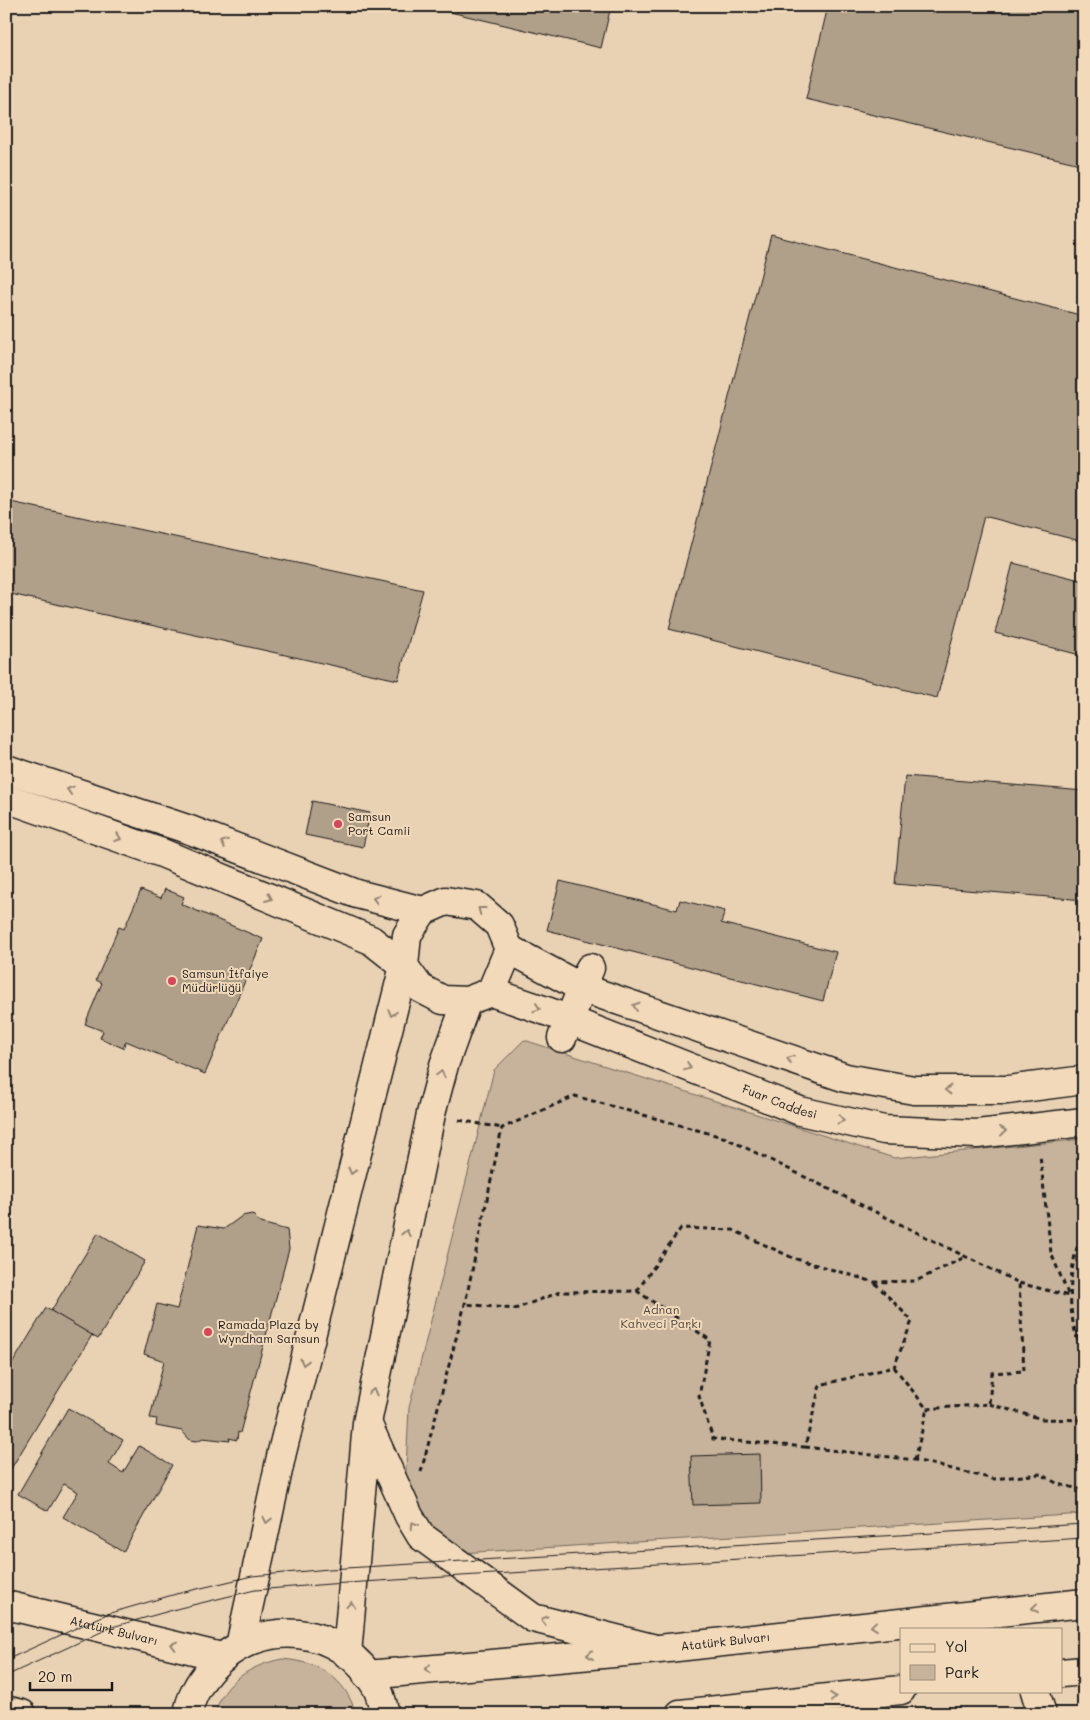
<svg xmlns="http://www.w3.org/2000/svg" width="1090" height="1720" viewBox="0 0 1090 1720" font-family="Mali,sans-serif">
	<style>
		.green { fill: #c7b39b; stroke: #72685c }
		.building { fill: #b09f89; stroke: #1c1c1c }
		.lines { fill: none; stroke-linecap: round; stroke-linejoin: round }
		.street-casing { stroke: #1c1c1c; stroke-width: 31 }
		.secondary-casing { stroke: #1c1c1c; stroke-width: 31 }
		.primary-casing { stroke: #1c1c1c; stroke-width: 31 }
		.path { stroke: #1c1c1c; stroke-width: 3; stroke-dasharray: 5 4; stroke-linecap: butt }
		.street { stroke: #f2d9ba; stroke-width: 28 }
		.secondary { stroke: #f2d9ba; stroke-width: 28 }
		.primary { stroke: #f2d9ba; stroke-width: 28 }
		.tram { stroke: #1c1c1c; stroke-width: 1 }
		.oneway { stroke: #928473 }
		.poi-dot { fill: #d1495b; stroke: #f2d9ba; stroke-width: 2 }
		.labels { text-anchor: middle; stroke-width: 4; stroke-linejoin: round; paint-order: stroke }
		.poi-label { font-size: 12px; fill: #1c1c1c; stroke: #f2d9ba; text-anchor: start }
		.street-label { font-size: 12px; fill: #1c1c1c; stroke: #f2d9ba }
		.park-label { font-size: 12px; fill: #4f4942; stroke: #f2d9ba }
	</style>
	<rect width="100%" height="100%" fill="#e9d1b4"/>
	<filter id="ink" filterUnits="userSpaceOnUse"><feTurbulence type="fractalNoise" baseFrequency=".02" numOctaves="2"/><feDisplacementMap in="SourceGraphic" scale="10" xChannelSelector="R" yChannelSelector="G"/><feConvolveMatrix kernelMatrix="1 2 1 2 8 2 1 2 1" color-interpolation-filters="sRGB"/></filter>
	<g filter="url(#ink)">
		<g class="green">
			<polygon points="524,1040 894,1158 1084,1139 1084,1514 445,1554 405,1489 409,1408 494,1070"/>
			<path d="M282 1659C319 1662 345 1677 356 1714H215C223 1681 252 1665 282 1659Z"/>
		</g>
		<g class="building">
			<polygon points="425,6 611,6 601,48"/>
			<polygon points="828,6 1066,6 1084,11 1084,165 806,99"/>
			<polygon points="771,235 1084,316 1084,542 984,516 937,698 669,629"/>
			<polygon points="6,501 423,590 398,680 6,593"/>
			<polygon points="1013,563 1084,581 1084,656 995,633"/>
			<polygon points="905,776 1084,791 1084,900 895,884"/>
			<polygon points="312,801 370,813 363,847 305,835"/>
			<polygon points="6,823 11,824 6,841"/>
			<polygon points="560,881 677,910 680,900 725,911 721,923 836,952 823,1001 547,930"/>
			<polygon points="165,889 184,897 181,904 263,939 205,1074 126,1041 123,1048 100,1038 103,1031 85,1024 102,983 96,980 119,927 124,929 141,890 161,898"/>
			<polygon points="252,1214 261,1223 287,1230 289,1249 240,1433 238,1432 237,1440 229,1438 230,1441 203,1438 197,1441 190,1440 182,1431 156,1426 157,1419 150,1418 164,1361 144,1354 157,1304 177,1309 198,1225 224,1229 242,1216"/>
			<polygon points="98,1233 145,1261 98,1339 51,1311"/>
			<polygon points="46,1308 92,1335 6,1477 6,1374"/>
			<polygon points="68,1408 123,1440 109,1464 123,1473 139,1446 172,1465 123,1552 63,1517 78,1492 64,1484 48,1511 18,1494"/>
			<polygon points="760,1454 761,1503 693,1505 691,1456"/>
		</g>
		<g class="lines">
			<g class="street-casing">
				<polyline id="street" points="562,1038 590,968"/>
			</g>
			<g class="secondary-casing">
				<g id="secondary">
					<polyline points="6,769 190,830 357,894 423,911"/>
					<polyline points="6,798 162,853 371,940 404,966 420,988 443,1000 467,1001 491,992 509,949 499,925 477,906 446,901 423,911 407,935 404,966 282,1452 240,1646"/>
					<polyline points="509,949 582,988 846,1078 914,1090 1008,1090 1084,1080"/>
					<path id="s1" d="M491 992 549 1012 800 1111 884 1130 977 1134 1084 1122"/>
					<polyline points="368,1425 409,1516 421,1536 533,1618 652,1648"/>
					<polyline points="347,1654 367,1423 431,1114 444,1065 467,1001"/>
				</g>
			</g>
			<g class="primary-casing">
				<g id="primary">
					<path id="s2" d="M6 1605 222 1657"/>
					<polyline points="1061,1673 1084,1671"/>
					<path id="s3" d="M367 1675 659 1649 1084 1603"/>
					<polyline points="1035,1691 1042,1714"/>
					<polyline points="6,1710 22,1714"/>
					<path d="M188 1714C190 1698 200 1681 210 1670 258 1615 342 1623 377 1688 381 1696 383 1706 385 1714"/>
					<polyline points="680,1714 901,1690"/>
				</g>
			</g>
			<g class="path">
				<polyline points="459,1120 502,1128"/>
				<path d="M1084 1230C1067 1264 1065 1320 1084 1354"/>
				<polyline points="875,1283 912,1321 894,1367"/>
				<polyline points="1019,1283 1069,1296 1051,1253 1040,1155"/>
				<polyline points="637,1291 681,1228 733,1230 793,1258 874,1282 916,1281 965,1257"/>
				<polyline points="989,1404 1042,1419 1084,1420"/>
				<polyline points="805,1447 915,1460 993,1479 1041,1474 1058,1484 1084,1490"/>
				<polyline points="915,1460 927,1409"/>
				<polyline points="421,1472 465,1304 502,1128 575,1096 726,1138 1019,1283 1024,1371 992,1373 989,1404 927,1409 894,1367 820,1385 805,1447 713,1439 699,1396 710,1340 637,1291 560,1292 515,1309 465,1304"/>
			</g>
			<use href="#street" class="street"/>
			<use href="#secondary" class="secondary"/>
			<use href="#primary" class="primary"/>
			<g class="tram">
				<polyline points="6,1660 107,1614 176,1594 252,1576 329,1569 1084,1524"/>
				<polyline points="6,1676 112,1627 180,1608 255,1590 330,1584 1084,1538"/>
			</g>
		</g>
		<defs><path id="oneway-chevron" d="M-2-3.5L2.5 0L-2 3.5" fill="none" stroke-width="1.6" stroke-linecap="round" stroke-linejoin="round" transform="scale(1.25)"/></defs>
		<g class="oneway">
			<use href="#oneway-chevron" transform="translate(70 790) rotate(-162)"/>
			<use href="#oneway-chevron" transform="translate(118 838) rotate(20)"/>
			<use href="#oneway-chevron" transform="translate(224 843) rotate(-159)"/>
			<use href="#oneway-chevron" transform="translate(269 898) rotate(23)"/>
			<use href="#oneway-chevron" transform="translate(376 899) rotate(-165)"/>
			<use href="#oneway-chevron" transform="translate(481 910) rotate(-143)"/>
			<use href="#oneway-chevron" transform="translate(636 1006) rotate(-161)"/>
			<use href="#oneway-chevron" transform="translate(537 1008) rotate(18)"/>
			<use href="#oneway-chevron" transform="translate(392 1013) rotate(105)"/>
			<use href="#oneway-chevron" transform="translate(790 1059) rotate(-161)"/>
			<use href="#oneway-chevron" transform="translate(688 1067) rotate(21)"/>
			<use href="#oneway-chevron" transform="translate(441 1074) rotate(-75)"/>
			<use href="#oneway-chevron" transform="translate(948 1090) rotate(-180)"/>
			<use href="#oneway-chevron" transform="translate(841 1120) rotate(13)"/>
			<use href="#oneway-chevron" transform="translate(1003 1131) rotate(-6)"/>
			<use href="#oneway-chevron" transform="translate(352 1171) rotate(104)"/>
			<use href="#oneway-chevron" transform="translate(406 1233) rotate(-78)"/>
			<use href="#oneway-chevron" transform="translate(304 1362) rotate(104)"/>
			<use href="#oneway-chevron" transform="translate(373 1392) rotate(-78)"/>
			<use href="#oneway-chevron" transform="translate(267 1520) rotate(102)"/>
			<use href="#oneway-chevron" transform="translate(414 1525) rotate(-121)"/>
			<use href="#oneway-chevron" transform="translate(351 1605) rotate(-85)"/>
			<use href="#oneway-chevron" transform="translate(1035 1608) rotate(174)"/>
			<use href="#oneway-chevron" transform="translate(544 1620) rotate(-166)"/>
			<use href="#oneway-chevron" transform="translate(874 1626) rotate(174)"/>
			<use href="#oneway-chevron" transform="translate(174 1645) rotate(-167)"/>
			<use href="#oneway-chevron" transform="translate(590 1655) rotate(175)"/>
			<use href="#oneway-chevron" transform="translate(428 1669) rotate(175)"/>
			<use href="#oneway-chevron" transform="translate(833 1697) rotate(-6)"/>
		</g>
	</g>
	<g class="poi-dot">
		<circle cx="338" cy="824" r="5"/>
		<circle cx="172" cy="981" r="5"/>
		<circle cx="208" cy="1332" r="5"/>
	</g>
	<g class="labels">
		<g class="poi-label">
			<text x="348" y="821">Samsun<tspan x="348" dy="14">Port Camii</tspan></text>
			<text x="182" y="978">Samsun İtfaiye<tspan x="182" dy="14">Müdürlüğü</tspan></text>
			<text x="218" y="1329">Ramada Plaza by<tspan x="218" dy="14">Wyndham Samsun</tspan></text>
		</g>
		<g class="street-label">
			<text dy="4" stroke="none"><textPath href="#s1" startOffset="309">Fuar Caddesi</textPath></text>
			<text dy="4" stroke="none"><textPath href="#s2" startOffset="111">Atatürk Bulvarı</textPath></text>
			<text dy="4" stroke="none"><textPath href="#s3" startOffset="360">Atatürk Bulvarı</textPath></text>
		</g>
		<g class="park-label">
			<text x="661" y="1314">Adnan<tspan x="661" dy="14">Kahveci Parkı</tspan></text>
		</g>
	</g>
	<rect width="1090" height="1720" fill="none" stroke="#f2d9ba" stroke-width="25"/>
	<rect x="12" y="12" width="1065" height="1695" fill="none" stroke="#1c1c1c" stroke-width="2" filter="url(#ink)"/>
	<rect x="900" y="1628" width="162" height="65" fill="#f2d9ba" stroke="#9c8d7b"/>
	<rect x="910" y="1644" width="25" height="8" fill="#f2d9ba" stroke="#9c8d7b"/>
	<text x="945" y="1652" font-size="15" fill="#1c1c1c">Yol</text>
	<rect x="910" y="1665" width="25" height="15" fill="#c7b39b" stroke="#9c8d7b"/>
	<text x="945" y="1678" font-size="15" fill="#1c1c1c">Park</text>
	<path d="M30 1682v8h82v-8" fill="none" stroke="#1c1c1c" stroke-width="2.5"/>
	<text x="38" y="1682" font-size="15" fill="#1c1c1c" stroke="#f2d9ba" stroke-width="4" paint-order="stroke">20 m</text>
</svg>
